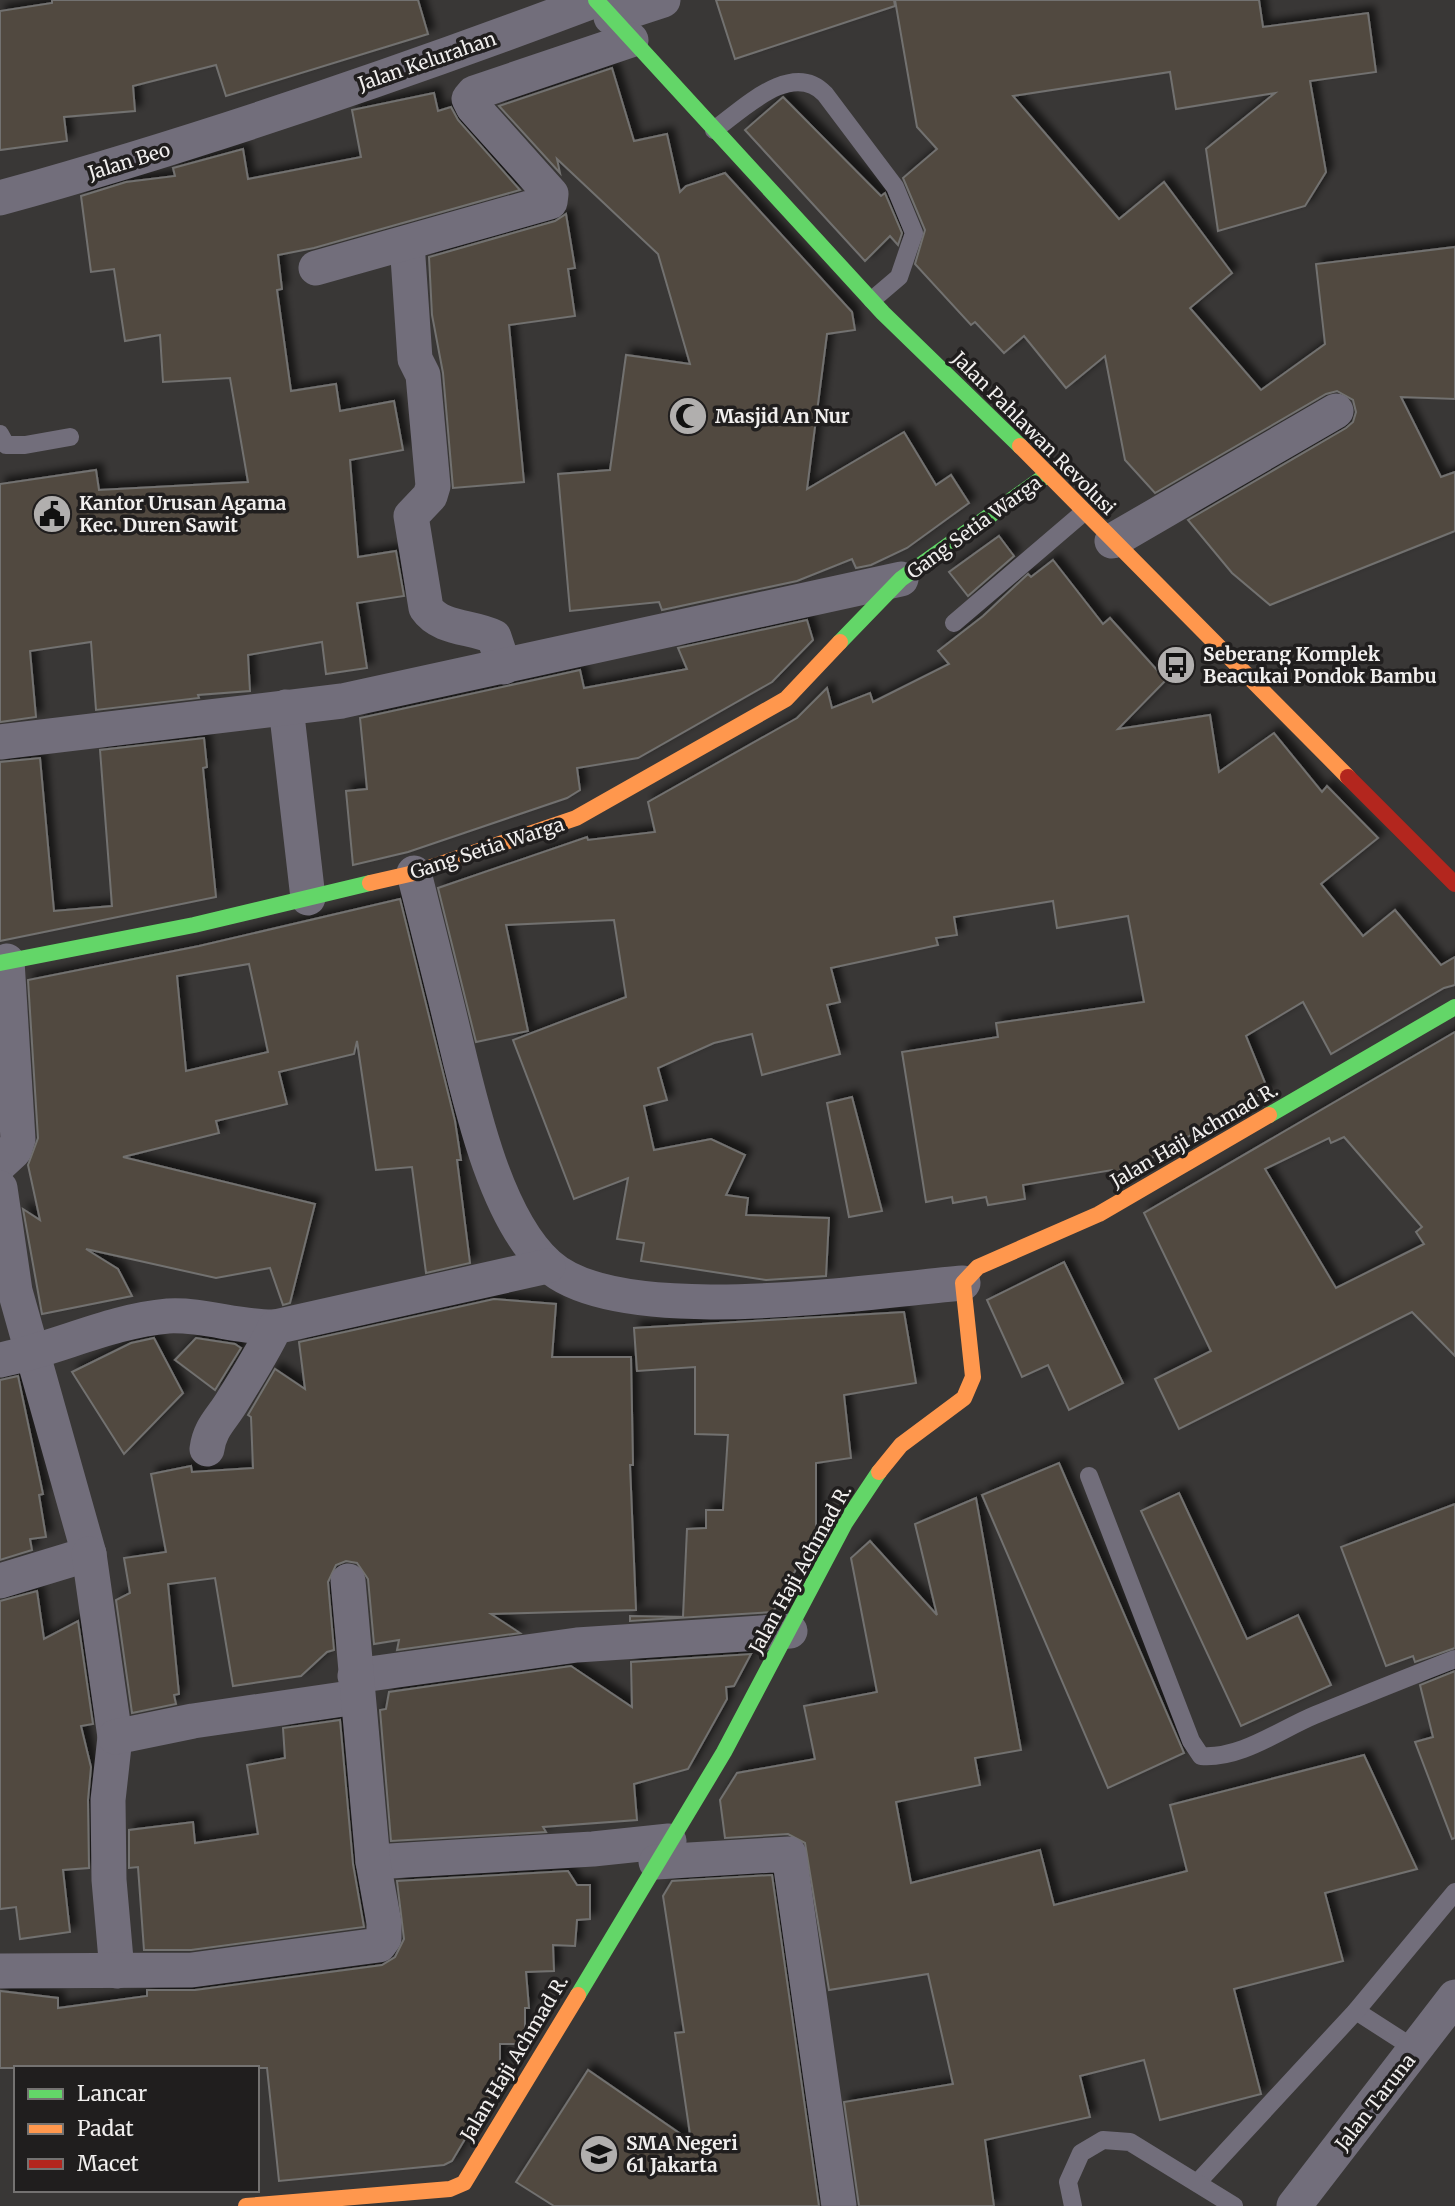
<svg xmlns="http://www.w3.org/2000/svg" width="1455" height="2206" viewBox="0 0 1455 2206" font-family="Merriweather,serif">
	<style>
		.building { fill: #514a3f; stroke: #727170; stroke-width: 2; fill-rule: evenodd; filter: url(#shadow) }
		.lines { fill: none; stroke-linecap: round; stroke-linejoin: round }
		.lane { stroke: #726e7b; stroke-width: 18 }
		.street { stroke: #726e7b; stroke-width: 35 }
		.fast { stroke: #63d668; stroke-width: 16 }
		.slow { stroke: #ff974d; stroke-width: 16 }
		.jam { stroke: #b3261e; stroke-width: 16 }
		.labels { text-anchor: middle; stroke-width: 7; stroke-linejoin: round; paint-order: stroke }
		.street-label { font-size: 19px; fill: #f1efee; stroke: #201e1e }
		.poi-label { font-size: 19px; font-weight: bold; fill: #f1efee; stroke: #201e1e; text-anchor: start }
	</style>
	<defs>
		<filter id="shadow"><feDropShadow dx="6" dy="-6" stdDeviation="3.5" flood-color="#0009"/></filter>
	</defs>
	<rect width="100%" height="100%" fill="#393736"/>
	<g class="building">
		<polygon points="52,0 418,0 428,34 226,96 216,65 133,86 135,111 64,117 67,141 0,150 0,11 52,3"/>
		<polygon points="716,0 894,0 895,6 735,59"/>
		<polygon points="895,0 1259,0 1263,27 1368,13 1376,72 1310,81 1326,172 1305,206 1218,231 1206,149 1275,93 1176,109 1170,72 1013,96 1119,219 1164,182 1232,273 1190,308 1261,390 1325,344 1316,264 1455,247 1455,399 1401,397 1441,477 1455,472 1455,531 1270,605 1232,573 1188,520 1346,428 1353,422 1356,412 1353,400 1337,391 1326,394 1155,493 1125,460 1105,356 1066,388 1024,336 1004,353 975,322 971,325 915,264 925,230 903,178 937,149 917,127"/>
		<polygon points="612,68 634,141 667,134 680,192 686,186 725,173 852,312 855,330 827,334 807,489 904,432 936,485 951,475 969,503 907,548 871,565 856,568 852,559 797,581 662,610 659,602 570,611 558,474 610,470 626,355 690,364 658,254 557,159 560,173 499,106"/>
		<polygon points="434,93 438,111 451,107 458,120 520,190 314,248 278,255 282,289 277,290 291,391 336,384 340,411 394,401 403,450 350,460 358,557 396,551 404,596 357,603 367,668 326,674 322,642 248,655 250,691 198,695 199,698 96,710 91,642 30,651 36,717 0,722 0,484 96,470 99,490 248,482 230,378 163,382 160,335 125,341 114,269 91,272 81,196 126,182 175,176 173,168 243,149 248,179 361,157 352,110"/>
		<polygon points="783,97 881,196 885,193 902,233 898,245 890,236 865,261 745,130"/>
		<polygon points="566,214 575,268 568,269 575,316 509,325 524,482 453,488 443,373 432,315 429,257 555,221"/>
		<polygon points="999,536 1014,556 968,596 949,572"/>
		<polygon points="1053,560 1103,624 1110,618 1166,680 1118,729 1210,715 1219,772 1274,733 1322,792 1327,786 1378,838 1321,884 1363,936 1395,910 1441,965 1455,957 1455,985 1444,988 1331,1054 1303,1002 1246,1036 1268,1090 1124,1174 1122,1169 1114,1174 1112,1170 1023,1185 1025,1199 988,1205 986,1197 953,1203 952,1197 926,1202 902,1052 998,1037 996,1023 1144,1002 1128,916 1057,928 1053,901 954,917 957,935 936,938 938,945 831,968 840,1002 827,1005 840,1054 762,1075 752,1034 714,1043 658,1068 667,1100 644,1106 654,1150 711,1139 745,1155 726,1195 748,1198 746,1215 829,1218 826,1276 766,1280 641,1261 644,1243 617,1239 628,1178 574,1199 513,1040 626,997 614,920 506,925 528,1031 476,1042 438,888 587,837 588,840 655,832 648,802 797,718 827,688 832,708 870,693 873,702 949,664 938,651 983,616 1028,574 1031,577"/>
		<polygon points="807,620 813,640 772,682 638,758 577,768 580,790 567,798 408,852 353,865 346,791 367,789 360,718 580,670 584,688 687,669 678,648"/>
		<polygon points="204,738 207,767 203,768 216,897 0,941 0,762 40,758 54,911 112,906 100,750"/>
		<path d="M400 899 455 1121 461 1160H457L470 1263 426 1273 412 1167 376 1170 357 1041 354 1054 279 1072 287 1104 216 1121 219 1133 123 1157 315 1204 290 1303 283 1305 270 1268 216 1278 86 1249 118 1269 132 1296 42 1314 23 1209 40 1220 28 1165 38 1138 28 980 199 946ZM249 964 268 1052 186 1071 177 976Z"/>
		<path d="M1455 1032V1356L1412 1312 1179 1429 1155 1379 1211 1351 1144 1213ZM1344 1137 1422 1227 1416 1232 1424 1244 1336 1288 1265 1169 1329 1138 1331 1143Z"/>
		<polygon points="852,1097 882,1211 849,1217 827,1103"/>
		<polygon points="1064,1262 1123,1383 1069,1410 1048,1365 1022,1377 987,1300"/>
		<polygon points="494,1299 556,1304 552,1357 631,1357 633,1465 630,1465 636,1610 491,1614 520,1633 397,1650 399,1640 374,1644 368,1579 357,1563 346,1561 336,1565 328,1582 334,1650 327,1652 301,1676 233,1686 215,1578 168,1584 179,1694 174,1695 176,1704 132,1713 116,1600 130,1593 124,1558 166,1552 151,1474 191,1466 192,1472 253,1468 251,1417 248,1415 275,1369 305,1389 299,1342"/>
		<polygon points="904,1312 916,1383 844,1395 851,1458 816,1463 816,1532 773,1612 630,1621 630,1616 683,1617 687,1529 706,1528 706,1510 723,1510 728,1435 695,1434 695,1367 637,1371 634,1328"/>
		<polygon points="154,1338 183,1393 124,1454 72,1372 131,1343"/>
		<polygon points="196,1338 235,1344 241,1348 215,1390 175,1360"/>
		<polygon points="18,1376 43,1494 39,1495 46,1537 30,1539 32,1550 0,1560 0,1380"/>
		<polygon points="1059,1463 1184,1753 1108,1788 982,1495"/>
		<polygon points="1179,1493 1247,1639 1298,1615 1331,1685 1241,1726 1141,1511"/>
		<polygon points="976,1498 1021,1750 975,1758 980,1785 896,1802 911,1883 1040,1850 1054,1905 1187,1871 1170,1805 1364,1755 1417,1869 1325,1893 1343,1961 1234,1989 1261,2094 1160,2120 1144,2060 1080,2076 1090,2117 985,2140 994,2206 859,2206 844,2102 953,2084 928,1974 829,1990 805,1843 788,1834 725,1838 720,1800 737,1773 815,1759 804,1706 877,1692 851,1558 870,1541 937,1615 915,1524"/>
		<polygon points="1455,1504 1455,1648 1415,1662 1413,1656 1386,1666 1341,1547"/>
		<polygon points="37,1591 44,1639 78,1621 93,1724 81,1726 91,1767 88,1800 89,1868 63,1870 70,1932 20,1939 16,1907 0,1909 0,1601"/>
		<polygon points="751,1654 734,1686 726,1687 727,1699 688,1769 634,1784 637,1820 543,1827 546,1832 391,1841 380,1710 386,1709 389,1692 571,1666 632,1707 631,1662"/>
		<polygon points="1455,1671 1455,1838 1452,1839 1415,1742 1433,1737 1420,1685"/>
		<polygon points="340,1720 353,1864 364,1927 191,1950 144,1950 138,1867 129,1868 129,1830 193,1822 195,1843 258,1834 247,1765 285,1758 283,1728"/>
		<polygon points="568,1871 577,1885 590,1885 590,1919 577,1920 575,1946 553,1945 554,1971 526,1972 529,2008 525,2008 525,2039 522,2044 500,2044 500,2080 452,2161 444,2165 279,2181 267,2068 0,2068 0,1991 58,1998 58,2008 147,1996 147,1990 195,1990 382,1965 395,1957 404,1939 397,1881"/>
		<polygon points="772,1875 819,2206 554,2206 516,2182 588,2070 691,2141 675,2033 684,2032 663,1896 672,1881"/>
	</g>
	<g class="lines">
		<g class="lane">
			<path d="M714 130C742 110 792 59 825 94L895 187 914 233 899 277 872 300"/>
			<polyline points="0,434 6,445 25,445 70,437"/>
			<polyline points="954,623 1084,512"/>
			<path d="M1089 1476 1191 1741 1201 1756C1241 1759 1279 1730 1315 1715 1362 1696 1408 1677 1455 1659"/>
			<polyline points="1356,2011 1415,2049"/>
			<polyline points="1197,2183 1356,2011 1455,1892"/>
			<polyline points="1073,2206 1068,2182 1081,2153 1103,2140 1130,2142 1234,2206"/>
		</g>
		<g class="street">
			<polyline points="611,17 663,0"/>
			<path d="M0 198C202 142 400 74 596 0"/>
			<path d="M407 243 415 359 423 375 433 486 430 496 411 516 426 608C441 630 472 626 494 637L504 667"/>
			<polyline points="316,268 550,202 551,194 473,107 469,99 474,93 631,40"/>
			<polyline points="1112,541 1336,411"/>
			<polyline points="286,707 308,898"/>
			<polyline points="0,742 342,701 901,579"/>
			<path d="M414 873C426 922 439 972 451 1022 468 1092 493 1216 548 1265 619 1330 868 1291 963 1283"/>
			<polyline points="0,1164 14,1151 18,1139 7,961"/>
			<polyline points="0,1188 15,1291 89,1554 0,1581"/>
			<path d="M0 1360C56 1349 110 1321 168 1316 204 1314 239 1328 275 1327"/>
			<path d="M207 1449C210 1427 222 1419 233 1400 248 1376 263 1352 275 1327L548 1266"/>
			<polyline points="89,1554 115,1737 108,1800 109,1880 117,1971"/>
			<polyline points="355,1676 577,1645 790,1631"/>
			<polyline points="115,1737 193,1721 357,1697"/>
			<polyline points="373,1862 593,1849 669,1841"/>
			<polyline points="656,1862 789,1854 839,2206"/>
			<polyline points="0,1971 192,1970 379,1945 384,1938 384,1923 373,1862 348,1581"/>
			<polyline points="1294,2206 1455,1997"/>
		</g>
		<g class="fast">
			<polyline points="596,0 883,313 1020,446"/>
			<polyline points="840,642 901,579 1048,474"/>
			<polyline points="0,963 194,925 370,883"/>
			<polyline points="1269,1115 1455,1007"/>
			<polyline points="578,1995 724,1752 845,1523 879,1472"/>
		</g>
		<g class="slow">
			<polyline points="1020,446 1348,777"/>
			<polyline points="370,883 414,873 576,818 786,699 840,642"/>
			<polyline points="879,1472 901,1445 964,1398 973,1377 963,1283 978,1267 1099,1214 1269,1115"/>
			<polyline points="246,2206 450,2189 464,2183 578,1995"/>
		</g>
		<polyline class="jam" points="1348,777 1455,884"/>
	</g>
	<defs>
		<g id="mosque-disc" transform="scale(2.0125)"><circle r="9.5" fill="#b1afae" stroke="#201e1e"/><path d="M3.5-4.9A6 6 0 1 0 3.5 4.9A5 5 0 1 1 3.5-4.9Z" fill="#111"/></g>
		<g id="civic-disc" transform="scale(2.0125)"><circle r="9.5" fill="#b1afae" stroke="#201e1e"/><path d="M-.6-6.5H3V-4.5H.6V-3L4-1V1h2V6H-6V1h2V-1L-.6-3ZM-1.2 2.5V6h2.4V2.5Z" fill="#111"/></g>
		<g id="bus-disc" transform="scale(2.0125)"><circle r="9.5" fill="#b1afae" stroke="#201e1e"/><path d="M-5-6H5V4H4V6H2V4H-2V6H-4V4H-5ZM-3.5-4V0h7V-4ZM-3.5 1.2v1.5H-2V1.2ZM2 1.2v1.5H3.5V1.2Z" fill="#111"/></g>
		<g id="school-disc" transform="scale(2.0125)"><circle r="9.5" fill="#b1afae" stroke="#201e1e"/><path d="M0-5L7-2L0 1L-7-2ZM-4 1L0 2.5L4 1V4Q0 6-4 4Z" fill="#111"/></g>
	</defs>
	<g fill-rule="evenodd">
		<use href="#mosque-disc" x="688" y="416"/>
		<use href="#civic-disc" x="52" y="514"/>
		<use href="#bus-disc" x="1176" y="665"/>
		<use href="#school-disc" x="599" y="2154"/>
	</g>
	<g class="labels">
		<g class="street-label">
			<text transform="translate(427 61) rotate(-19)" y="7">Jalan Kelurahan</text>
			<text transform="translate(129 161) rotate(-17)" y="7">Jalan Beo</text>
			<text transform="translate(1034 433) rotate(45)" y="7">Jalan Pahlawan Revolusi</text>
			<text transform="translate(974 527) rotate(-36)" y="7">Gang Setia Warga</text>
			<text transform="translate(487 848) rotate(-18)" y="7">Gang Setia Warga</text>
			<text transform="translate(1194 1135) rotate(-30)" y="7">Jalan Haji Achmad R.</text>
			<text transform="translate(800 1569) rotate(-61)" y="7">Jalan Haji Achmad R.</text>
			<text transform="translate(514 2058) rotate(-59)" y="7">Jalan Haji Achmad R.</text>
			<text transform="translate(1375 2102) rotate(-52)" y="7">Jalan Taruna</text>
		</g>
		<g class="poi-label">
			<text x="715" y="423">Masjid An Nur</text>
			<text x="79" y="510">Kantor Urusan Agama<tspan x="79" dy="22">Kec. Duren Sawit</tspan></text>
			<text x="1203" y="661">Seberang Komplek<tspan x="1203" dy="22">Beacukai Pondok Bambu</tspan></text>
			<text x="626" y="2150">SMA Negeri<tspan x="626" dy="22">61 Jakarta</tspan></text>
		</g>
	</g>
	<rect x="14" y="2066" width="245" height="126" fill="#201e1e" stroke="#747271" stroke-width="2"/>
	<rect x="28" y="2089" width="35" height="10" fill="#63d668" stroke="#747271" stroke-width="2"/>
	<text x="77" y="2101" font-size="21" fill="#f1efee">Lancar</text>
	<rect x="28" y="2124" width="35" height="10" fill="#ff974d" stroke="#747271" stroke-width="2"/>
	<text x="77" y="2136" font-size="21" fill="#f1efee">Padat</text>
	<rect x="28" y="2159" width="35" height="10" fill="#b3261e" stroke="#747271" stroke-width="2"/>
	<text x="77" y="2171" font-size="21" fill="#f1efee">Macet</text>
</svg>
